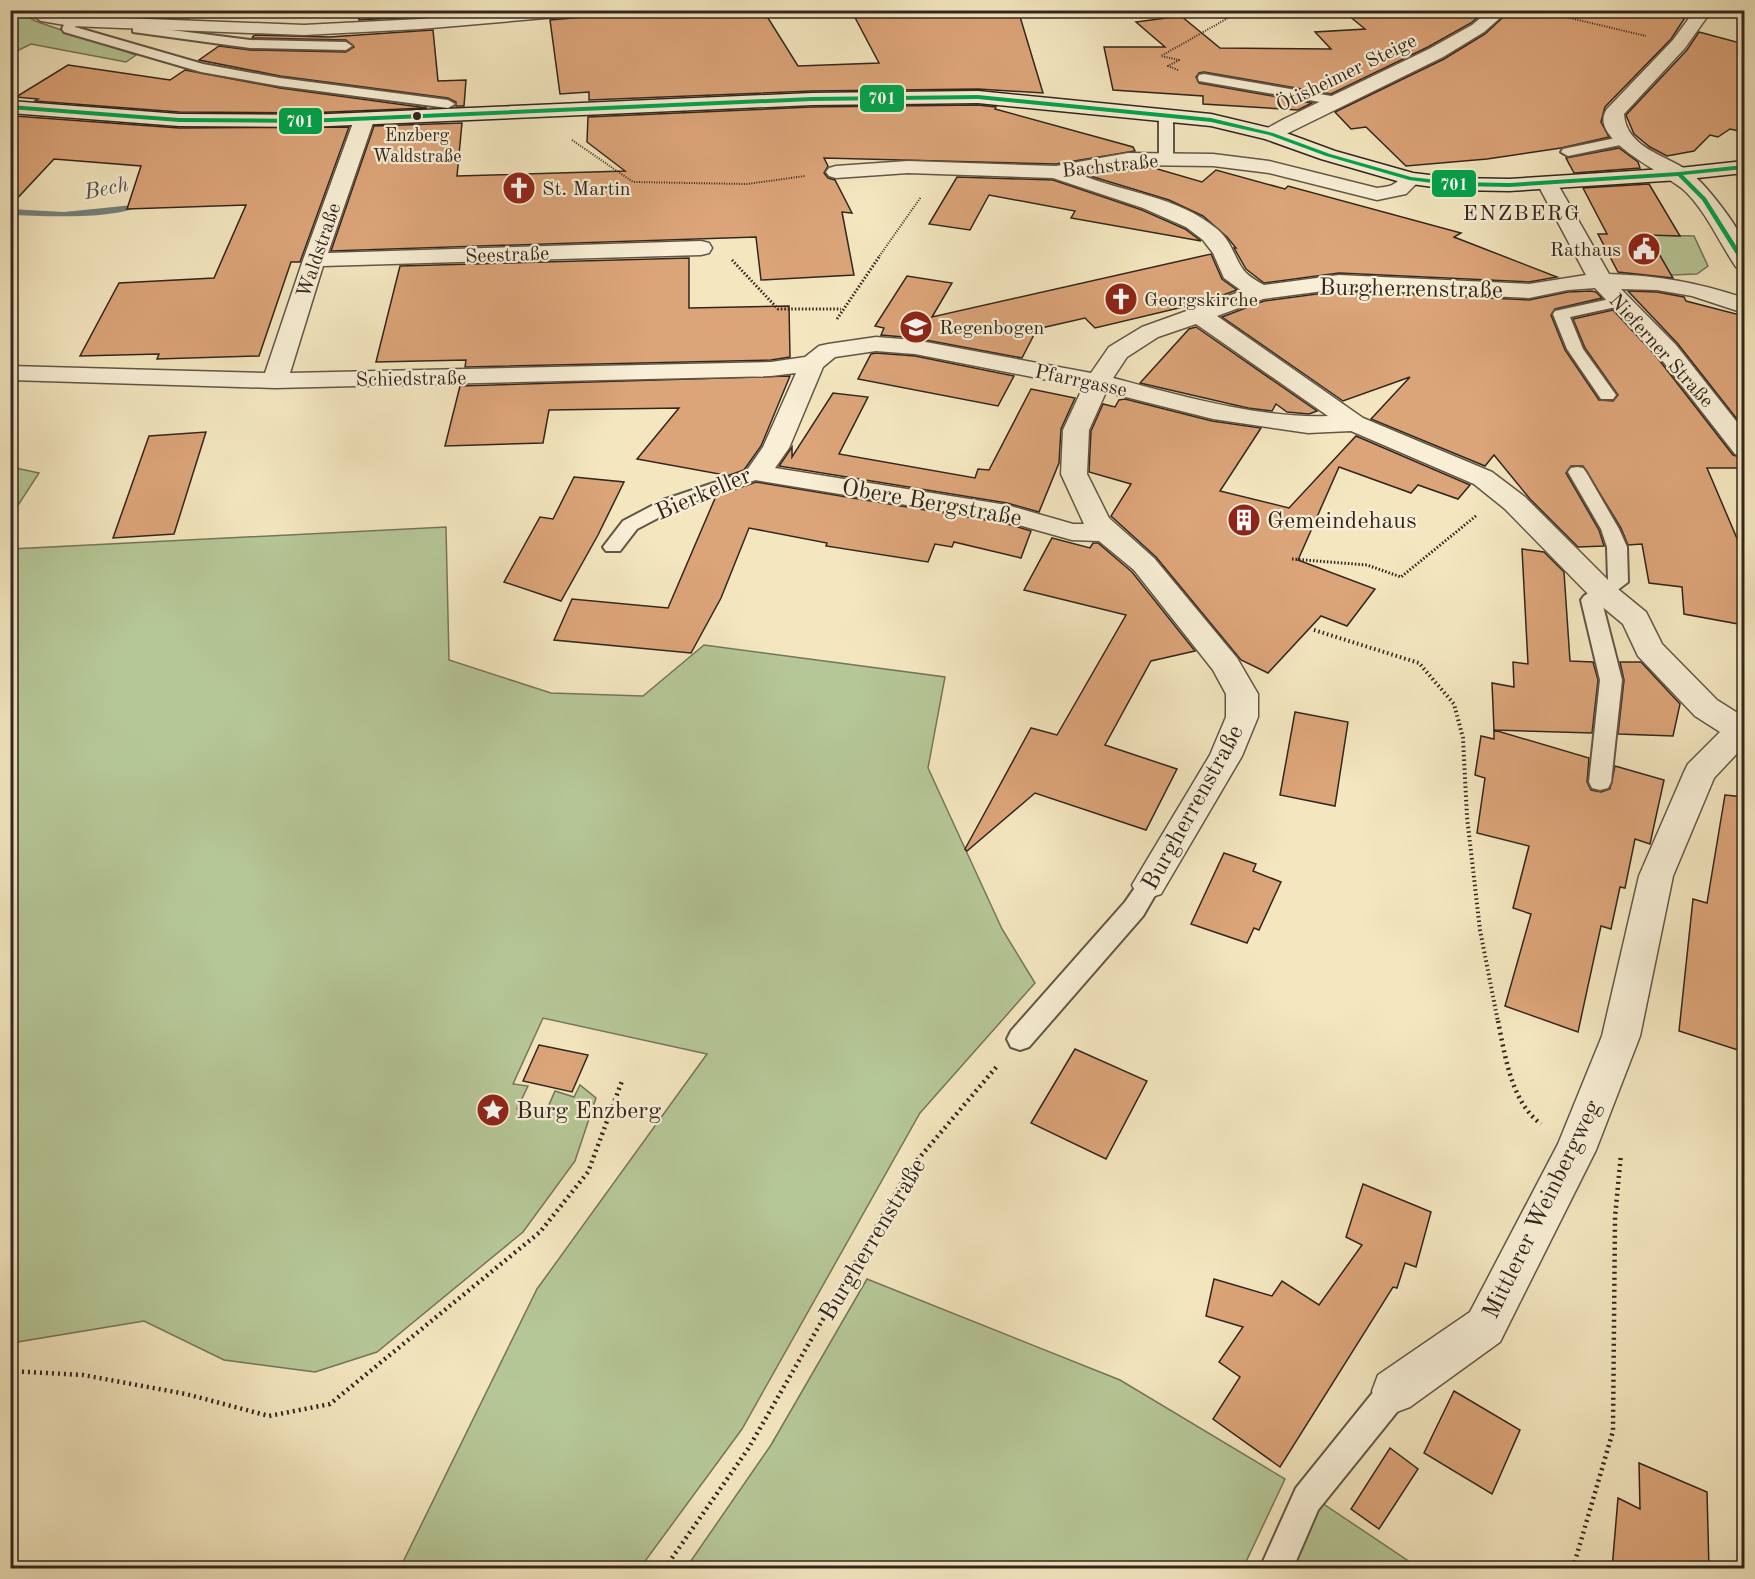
<svg xmlns="http://www.w3.org/2000/svg" width="1755" height="1579" viewBox="0 0 1755 1579" font-family="'Old Standard TT',serif">
	<style>
		.green { fill: #b6c797; stroke: #74765a; stroke-width: 1.5 }
		.lines { fill: none; stroke-linecap: round; stroke-linejoin: round }
		.stream { fill: #75817e; fill-rule: evenodd }
		.building { fill: #dca479; stroke: #32261e; stroke-width: 1.5 }
		.lane-casing { stroke: #625646; stroke-width: 4 }
		.street-casing { stroke: #625646; stroke-width: 3 }
		.secondary-casing { stroke: #32261e; stroke-width: 3 }
		.path-far3 { stroke: #32261e; stroke-width: 2; stroke-dasharray: 1 1.5; stroke-linecap: butt }
		.path-far2 { stroke: #32261e; stroke-width: 3; stroke-dasharray: 1.5 2; stroke-linecap: butt }
		.path-far1 { stroke: #32261e; stroke-width: 4; stroke-dasharray: 1.5 3; stroke-linecap: butt }
		.path { stroke: #32261e; stroke-width: 4.5; stroke-dasharray: 2 4; stroke-linecap: butt }
		.lane { fill: #f8efd6; fill-rule: evenodd }
		.street { fill: #f8efd6; fill-rule: evenodd }
		.secondary { fill: #f8efd6; fill-rule: evenodd }
		.bus-1-casing { stroke: #f8efd6; stroke-width: 5 }
		.bus-1 { fill: #00a54c; fill-rule: evenodd }
		.bus-dot { fill: #32261e; stroke: #f8efd6; stroke-width: 2 }
		.labels { text-anchor: middle; stroke-width: 4.5; stroke-linejoin: round; paint-order: stroke }
		.far-bus-label { font-size: 18px; fill: #32261e; stroke: #f8efd6 }
		.far-street-label { font-size: 20px; fill: #32261e; stroke: #f8efd6 }
		.far-poi-label { font-size: 20px; fill: #32261e; stroke: #f8efd6; text-anchor: start }
		.far-water-label { font-size: 22px; font-style: italic; fill: #53534e; stroke: #f8efd6 }
		.far-quarter-label { font-size: 22px; letter-spacing: 1.5px; fill: #32261e; stroke: #f8efd6 }
		.street-label { font-size: 24px; fill: #32261e; stroke: #f8efd6 }
		.poi-label { font-size: 24px; fill: #32261e; stroke: #f8efd6; text-anchor: start }
		.line-badge { stroke: #f8efd6; stroke-width: 2 }
		.badge-label { font-size: 16px; text-anchor: middle; font-weight: bold; fill: #fff }
	</style>
	<rect width="100%" height="100%" fill="#f4e7c0"/>
	<filter id="stains"><feTurbulence type="fractalNoise" baseFrequency=".00333" numOctaves="4"/><feColorMatrix values="0 0 0 0 .2 0 0 0 0 .09 0 0 0 0 .02 0 0 0 .5 -.17"/></filter>
	<radialGradient id="worn" r=".72"><stop offset=".6" stop-color="#630" stop-opacity="0"/><stop offset="1" stop-color="#630" stop-opacity=".3"/></radialGradient>
	<g class="green">
		<polygon points="18,10 35,21 136,55 126,62 31,44 15,52 11,51 11,11"/>
		<polygon points="68,11 195,10 195,11 186,20"/>
		<polygon points="1648,235 1694,236 1708,266 1697,274 1671,275"/>
		<polygon points="11,467 39,473 11,516 10,467"/>
		<polygon points="446,527 449,660 551,693 643,696 704,645 945,677 928,768 1002,929 1035,983 920,1113 742,1429 640,1568 400,1568 537,1289 707,1054 543,1018 513,1084 528,1086 517,1109 544,1116 555,1091 574,1097 580,1085 596,1098 575,1161 523,1232 377,1352 315,1372 224,1360 144,1321 11,1343 11,549"/>
		<polygon points="867,1279 1120,1380 1285,1479 1243,1568 686,1568 771,1445"/>
		<polygon points="1319,1501 1419,1568 1293,1568"/>
	</g>
	<g class="lines">
		<path class="stream" d="M144 197 148 200 147 202C123 221 42 216 10 215V209L64 212 133 205Z"/>
	</g>
	<g class="building">
		<polygon points="359,10 431,10 432,16 359,20"/>
		<polygon points="664,10 763,10 798,66 879,63 851,10 1018,10 1043,93 978,89 812,91 589,100 589,92 560,94 550,20"/>
		<polygon points="1342,10 1486,10 1471,23 1428,47 1331,94 1204,72 1199,73 1196,77 1199,83 1312,103 1298,110 1203,104 1203,96 1113,90 1104,47 1165,47 1136,22 1181,16 1220,48 1331,49 1315,32 1365,29"/>
		<polygon points="1511,10 1690,10 1671,39 1605,107 1601,122 1609,137 1561,148 1487,159 1406,166 1366,127 1351,129 1335,112 1444,59 1485,34"/>
		<polygon points="433,30 438,81 466,80 464,106 456,106 456,102 448,98 280,76 199,60 219,46 250,50 346,52 354,47 346,40 252,38 254,35 329,37"/>
		<polygon points="1699,32 1744,44 1744,132 1730,129 1718,137 1710,135 1694,151 1667,156 1650,147 1634,134 1626,115 1687,50"/>
		<polygon points="68,65 170,80 185,70 280,88 427,108 307,113 179,112 35,101 38,99 16,97"/>
		<polygon points="978,105 996,107 995,109 1133,147 1135,151 1056,164 824,158 828,166 824,173 828,178 835,180 852,213 842,212 854,275 761,280 756,237 331,251 374,126 462,123 457,176 625,171 587,142 588,117 812,107"/>
		<polygon points="14,116 179,128 349,127 300,262 291,262 259,356 157,359 159,354 80,356 119,283 214,278 246,205 127,209 141,166 54,159 10,206 10,118"/>
		<polygon points="1619,148 1638,162 1640,168 1574,173 1566,158"/>
		<polygon points="1128,167 1154,168 1202,182 1216,170 1285,189 1288,186 1461,233 1454,237 1557,277 1529,282 1339,273 1264,283 1246,269 1234,248 1236,248 1227,237 1203,216 1169,200 1087,175"/>
		<polygon points="957,177 1053,180 1142,210 1185,229 1201,241 1071,218 1075,211 989,195 970,230 929,224"/>
		<polygon points="1649,184 1680,236 1648,235 1673,278 1618,272 1598,234 1607,234 1583,188"/>
		<polygon points="1211,254 1222,279 1237,290 1204,302 1095,328 1085,318 1037,329 1022,358 915,338 881,335 884,328 875,326 907,276 952,283 932,317"/>
		<polygon points="689,258 689,308 789,306 790,357 771,360 465,367 466,360 376,362 400,266"/>
		<polygon points="1339,291 1529,300 1568,292 1591,291 1596,292 1602,298 1555,309 1551,315 1565,350 1599,400 1613,401 1618,395 1585,348 1573,319 1613,310 1656,356 1733,455 1744,458 1744,468 1707,468 1744,555 1744,625 1684,614 1682,587 1649,583 1642,544 1628,545 1621,528 1583,466 1571,466 1566,473 1599,530 1604,546 1578,547 1530,499 1494,455 1485,466 1371,419 1410,377 1343,401 1222,317 1264,301"/>
		<polygon points="1628,291 1657,292 1684,297 1686,301 1744,316 1744,428 1678,344"/>
		<polygon points="1196,327 1317,411 1309,414 1287,412 1276,404 1272,411 1248,408 1140,383 1189,329"/>
		<polygon points="876,353 915,356 1014,376 998,406 858,379 871,354"/>
		<polygon points="790,376 761,446 744,470 724,477 725,475 637,459 679,408 549,410 543,443 445,446 460,386"/>
		<polygon points="1031,389 1075,398 1061,429 1059,463 1039,512 1007,503 779,466 792,447 792,457 833,393 868,397 839,454 975,478 978,469 989,470"/>
		<polygon points="1125,399 1212,421 1261,428 1220,491 1289,508 1356,436 1470,485 1458,499 1418,485 1411,493 1339,467 1298,560 1375,589 1347,626 1321,616 1268,673 1241,660 1156,557 1111,516 1131,484 1089,472 1091,431 1103,404 1115,407 1119,400"/>
		<polygon points="206,432 174,534 113,538 149,436"/>
		<polygon points="574,477 624,482 598,535 561,601 504,582 540,517 553,519"/>
		<polygon points="756,482 1004,523 1031,531 1021,558 954,542 952,547 935,544 928,562 826,546 827,543 749,528 721,598 691,653 554,640 572,599 668,608 716,496"/>
		<polygon points="1052,538 1090,548 1093,543 1098,543 1132,572 1195,651 1151,661 1105,745 1177,769 1146,830 1035,793 967,851 965,849 1031,728 1057,735 1126,615 1024,590"/>
		<polygon points="1522,549 1544,552 1564,572 1570,661 1593,662 1598,680 1592,733 1494,730 1492,683 1514,687 1513,662 1528,664"/>
		<polygon points="1620,662 1641,662 1680,704 1673,736 1618,734 1624,680"/>
		<polygon points="1295,712 1348,722 1335,806 1280,795"/>
		<polygon points="1494,730 1589,758 1587,782 1591,790 1601,792 1610,789 1615,766 1664,780 1650,844 1635,839 1625,888 1620,887 1611,929 1601,926 1578,1032 1505,1006 1531,914 1513,908 1529,846 1477,833 1485,778 1475,775 1481,736 1494,739"/>
		<polygon points="1725,795 1744,797 1744,1052 1679,1031 1693,899 1707,903"/>
		<polygon points="1224,853 1256,864 1253,871 1281,882 1259,930 1254,928 1247,943 1191,924"/>
		<polygon points="539,1045 588,1055 572,1092 523,1081"/>
		<polygon points="1075,1049 1147,1081 1106,1159 1031,1123"/>
		<polygon points="1363,1184 1431,1212 1416,1267 1405,1263 1397,1288 1393,1287 1280,1467 1213,1419 1240,1377 1219,1362 1243,1327 1206,1316 1214,1279 1272,1296 1282,1281 1319,1305 1362,1245 1346,1237"/>
		<polygon points="1454,1391 1520,1430 1492,1494 1424,1453"/>
		<polygon points="1390,1448 1418,1469 1379,1529 1351,1509"/>
		<polygon points="1639,1463 1707,1492 1709,1569 1612,1569 1618,1498 1640,1509"/>
	</g>
	<g class="lines">
		<g class="lane-casing">
			<g id="lane">
				<polygon points="71,17 77,21 75,27 203,64 280,78 448,100 455,104 448,108 280,86 201,72 64,32 62,29 67,18"/>
				<polygon points="144,20 150,24 148,27 250,40 346,42 352,46 346,50 250,48 133,32 133,26"/>
				<polygon points="1204,74 1337,97 1344,101 1337,105 1199,81 1198,78 1199,75"/>
				<polygon points="1166,111 1173,115 1173,159 1166,163 1159,159 1159,115"/>
				<polygon points="1625,136 1632,140 1630,143 1568,156 1561,152 1563,149"/>
				<polygon points="1619,297 1625,299 1627,302 1625,305 1570,317 1583,349 1616,395 1613,399 1601,399 1567,349 1553,314 1555,311"/>
				<polygon points="1577,467 1583,468 1586,472 1619,529 1627,547 1628,582 1602,602 1622,680 1611,782 1608,788 1600,790 1592,788 1589,782 1600,680 1581,600 1584,596 1608,580 1607,547 1601,529 1568,472 1571,468"/>
				<polygon points="758,468 764,469 767,473 764,477 677,508 637,529 620,551 606,551 603,547 623,521 663,500"/>
				<polygon points="1149,876 1157,879 1161,885 1143,916 1029,1047 1020,1050 1011,1047 1007,1039 1011,1031 1125,902 1141,879"/>
				<polygon points="1394,1376 1405,1380 1409,1391 1405,1402 1318,1510 1293,1568 1260,1568 1296,1488 1383,1380"/>
			</g>
		</g>
		<g class="street-casing">
			<g id="street">
				<polygon points="24,10 47,10 71,16 304,25 420,19 514,10 588,10 580,15 420,29 304,35 71,26 41,21"/>
				<polygon points="1490,10 1509,10 1484,32 1443,57 1278,138 1264,138 1261,134 1264,130 1284,119 1429,49 1472,25"/>
				<path d="M1695 10H1712L1685 48 1624 114C1626 148 1666 155 1690 172 1704 183 1742 229 1744 246 1746 253 1745 262 1744 269L1736 267C1719 242 1708 215 1687 193 1671 175 1585 140 1607 109L1673 40Z"/>
				<path d="M364 114 371 116 374 120 328 253 701 241 709 243 712 248 709 253 701 255 323 266 290 373 771 362 805 357 819 346 828 344 876 337 915 340 1091 373 1109 347 1142 327 1242 291 1224 278 1213 253 1203 240 1186 227 1143 208 1053 178 908 173 836 178 829 176 826 172 829 168 836 166 908 161 1056 166 1128 153 1213 154 1269 161 1377 188C1381 187 1388 187 1392 185 1403 179 1404 171 1418 175L1421 179 1406 194 1377 200 1269 173 1213 166 1128 165 1079 174C1124 193 1178 196 1217 229 1231 241 1233 254 1242 268 1246 275 1257 281 1264 285L1339 275 1529 284 1586 275 1537 183 1540 179 1547 177 1554 179 1557 183 1609 274C1660 276 1696 282 1744 298V313L1692 296 1657 290 1621 289 1676 345 1744 431V456L1735 454 1658 355 1595 288 1568 290 1529 298 1339 289 1263 299 1217 316 1363 418 1492 472 1525 497 1613 585 1646 612 1662 644 1717 700 1744 717V746L1714 778 1673 876 1640 1036 1596 1150 1500 1342 1410 1407 1394 1413 1378 1407 1372 1391 1378 1375 1470 1312 1558 1144 1602 1036 1639 876 1684 772 1688 764 1720 732 1695 716 1638 656 1623 624 1593 599 1505 509 1474 484 1351 431 1308 433 1213 419 1106 392 1089 430 1087 474 1109 518 1154 558 1237 658 1258 694V717L1242 756 1161 894 1149 898 1137 894 1132 885 1210 755 1226 717V694L1213 670 1134 570 1099 541 1072 540 1004 521 749 479 745 473 763 447 796 373 771 376 275 388 10 380V366L265 373 303 260 354 120 357 116ZM1196 324 1328 416C1260 419 1179 395 1113 378L1127 357 1158 337ZM876 351 915 354 1083 387 1063 430 1061 474 1084 524H1073L1007 505 775 468 789 448 823 367 835 357Z"/>
			</g>
		</g>
		<g class="secondary-casing">
			<polygon id="secondary" points="978,91 1211,114 1278,130 1335,151 1413,173 1455,178 1509,179 1679,168 1744,161 1744,173 1679,180 1509,191 1455,190 1404,183 1321,159 1265,139 1211,126 978,103 812,105 307,127 179,126 10,113 10,101 179,114 307,115 812,93"/>
		</g>
		<g class="path-far3">
			<polyline points="1536,10 1646,36"/>
			<polyline points="1178,70 1168,66 1179,60 1161,56 1228,18 1177,14 1186,10"/>
			<polyline points="572,140 633,182 747,184 805,176"/>
			<polyline points="878,258 921,197"/>
		</g>
		<g class="path-far2">
			<polyline points="732,260 778,309 841,309"/>
			<polyline points="837,319 879,257"/>
			<polyline points="1292,559 1367,565 1401,577 1477,515"/>
		</g>
		<polyline class="path-far1" points="1314,630 1419,663 1454,704 1463,738 1467,817 1480,930 1498,1022"/>
		<g class="path">
			<path d="M1498 1021C1505 1055 1511 1102 1541 1124"/>
			<polyline points="10,1371 83,1375 186,1394 269,1416 330,1404 540,1232 588,1172 622,1081"/>
			<polyline points="665,1568 748,1449 909,1170 998,1065"/>
			<polyline points="1573,1568 1613,1431 1615,1217 1621,1154"/>
		</g>
		<use href="#lane" class="lane"/>
		<use href="#street" class="street"/>
		<use href="#secondary" class="secondary"/>
		<g class="bus-1-casing">
			<polygon id="bus-1" points="978,95 1211,118 1273,133 1330,154 1411,177 1455,182 1509,183 1679,172 1744,165 1744,169 1683,175 1706,198 1744,258 1744,264 1741,262 1702,200 1678,176 1509,187 1455,186 1409,180 1326,156 1269,135 1211,122 978,99 812,101 307,123 179,122 10,109 10,105 179,118 307,119 812,97"/>
		</g>
		<use href="#bus-1" class="bus-1"/>
	</g>
	<defs>
		<g id="church-disc" transform="scale(1.725)"><circle r="9.5" fill="#8f2418" stroke="#f8efd6"/><path d="M-1.2-6h2.4v3.5h3.3v2.4h-3.3V6h-2.4V-.1h-3.3v-2.4h3.3Z" fill="#fff"/></g>
		<g id="civic-disc" transform="scale(1.725)"><circle r="9.5" fill="#8f2418" stroke="#f8efd6"/><path d="M-.6-6.5H3V-4.5H.6V-3L4-1V1h2V6H-6V1h2V-1L-.6-3ZM-1.2 2.5V6h2.4V2.5Z" fill="#fff"/></g>
		<g id="school-disc" transform="scale(1.725)"><circle r="9.5" fill="#8f2418" stroke="#f8efd6"/><path d="M0-5L7-2L0 1L-7-2ZM-4 1L0 2.5L4 1V4Q0 6-4 4Z" fill="#fff"/></g>
		<g id="building-disc" transform="scale(1.725)"><circle r="9.5" fill="#8f2418" stroke="#f8efd6"/><path d="M-4-6H4V6H1V3H-1V6H-4ZM-2.5-4.3h1.7v1.8h-1.7ZM.8-4.3h1.7v1.8H.8ZM-2.5-1h1.7V.8h-1.7ZM.8-1h1.7V.8H.8Z" fill="#fff"/></g>
		<g id="sight-disc" transform="scale(1.725)"><circle r="9.5" fill="#8f2418" stroke="#f8efd6"/><path d="M0-6L1.8-2.2L6-1.7L2.9 1.2L3.7 5.4L0 3.3L-3.7 5.4L-2.9 1.2L-6-1.7L-1.8-2.2Z" fill="#fff"/></g>
	</defs>
	<g fill-rule="evenodd">
		<use href="#church-disc" x="519" y="188"/>
		<use href="#civic-disc" x="1644" y="249"/>
		<use href="#church-disc" x="1121" y="299"/>
		<use href="#school-disc" x="916" y="327"/>
		<use href="#building-disc" x="1244" y="520"/>
		<use href="#sight-disc" x="493" y="1110"/>
	</g>
	<circle class="bus-dot" cx="417" cy="116" r="5"/>
	<g class="labels">
		<g class="far-bus-label">
			<text x="417" y="141">Enzberg<tspan x="417" dy="21">Waldstraße</tspan></text>
		</g>
		<g class="far-street-label">
			<text transform="translate(1346 72) rotate(-26)" y="7">Ötisheimer Steige</text>
			<text transform="translate(1110 165) rotate(-6)" y="7">Bachstraße</text>
			<text transform="translate(318 250) rotate(-71)" y="7">Waldstraße</text>
			<text transform="translate(507 254) rotate(-2)" y="7">Seestraße</text>
			<text transform="translate(1662 350) rotate(48)" y="7">Nieferner Straße</text>
			<text transform="translate(411 378) rotate(-1)" y="7">Schiedstraße</text>
			<text transform="translate(1081 380) rotate(12)" y="7">Pfarrgasse</text>
		</g>
		<g class="far-poi-label">
			<text x="542" y="195">St. Martin</text>
			<text x="1621" y="256" text-anchor="end">Rathaus</text>
			<text x="1144" y="306">Georgskirche</text>
			<text x="939" y="334">Regenbogen</text>
		</g>
		<g class="far-water-label">
			<text transform="translate(106 187) rotate(-11)" y="8">Bech</text>
		</g>
		<g class="far-quarter-label">
			<text x="1522" y="220">ENZBERG</text>
		</g>
		<g class="street-label">
			<text transform="translate(1411 288) rotate(1)" y="8">Burgherrenstraße</text>
			<text transform="translate(703 493) rotate(-23)" y="8">Bierkeller</text>
			<text transform="translate(932 502) rotate(10)" y="8">Obere Bergstraße</text>
			<text transform="translate(1192 807) rotate(-61)" y="8">Burgherrenstraße</text>
			<text transform="translate(1541 1209) rotate(-64)" y="8">Mittlerer Weinbergweg</text>
			<text transform="translate(872 1239) rotate(-59)" y="8">Burgherrenstraße</text>
		</g>
		<g class="poi-label">
			<text x="1267" y="528">Gemeindehaus</text>
			<text x="516" y="1118">Burg Enzberg</text>
		</g>
	</g>
	<g class="line-badge">
		<rect x="859" y="84" width="46" height="29" rx="6" fill="#00a54c"/>
		<rect x="278" y="107" width="45" height="28" rx="6" fill="#00a54c"/>
		<rect x="1431" y="169" width="46" height="29" rx="6" fill="#00a54c"/>
	</g>
	<g class="badge-label">
		<text x="882" y="104">701</text>
		<text x="300" y="127">701</text>
		<text x="1454" y="190">701</text>
	</g>
	<rect width="1755" height="1579" fill="none" stroke="#f4e7c0" stroke-width="36"/>
	<rect x="12" y="12" width="1731" height="1555" fill="none" stroke="#32261e" stroke-width="3"/>
	<rect x="18" y="18" width="1719" height="1543" fill="none" stroke="#32261e" stroke-width="1.5"/>
	<rect width="100%" height="100%" filter="url(#stains)"/>
	<rect width="100%" height="100%" fill="url(#worn)"/>
</svg>
